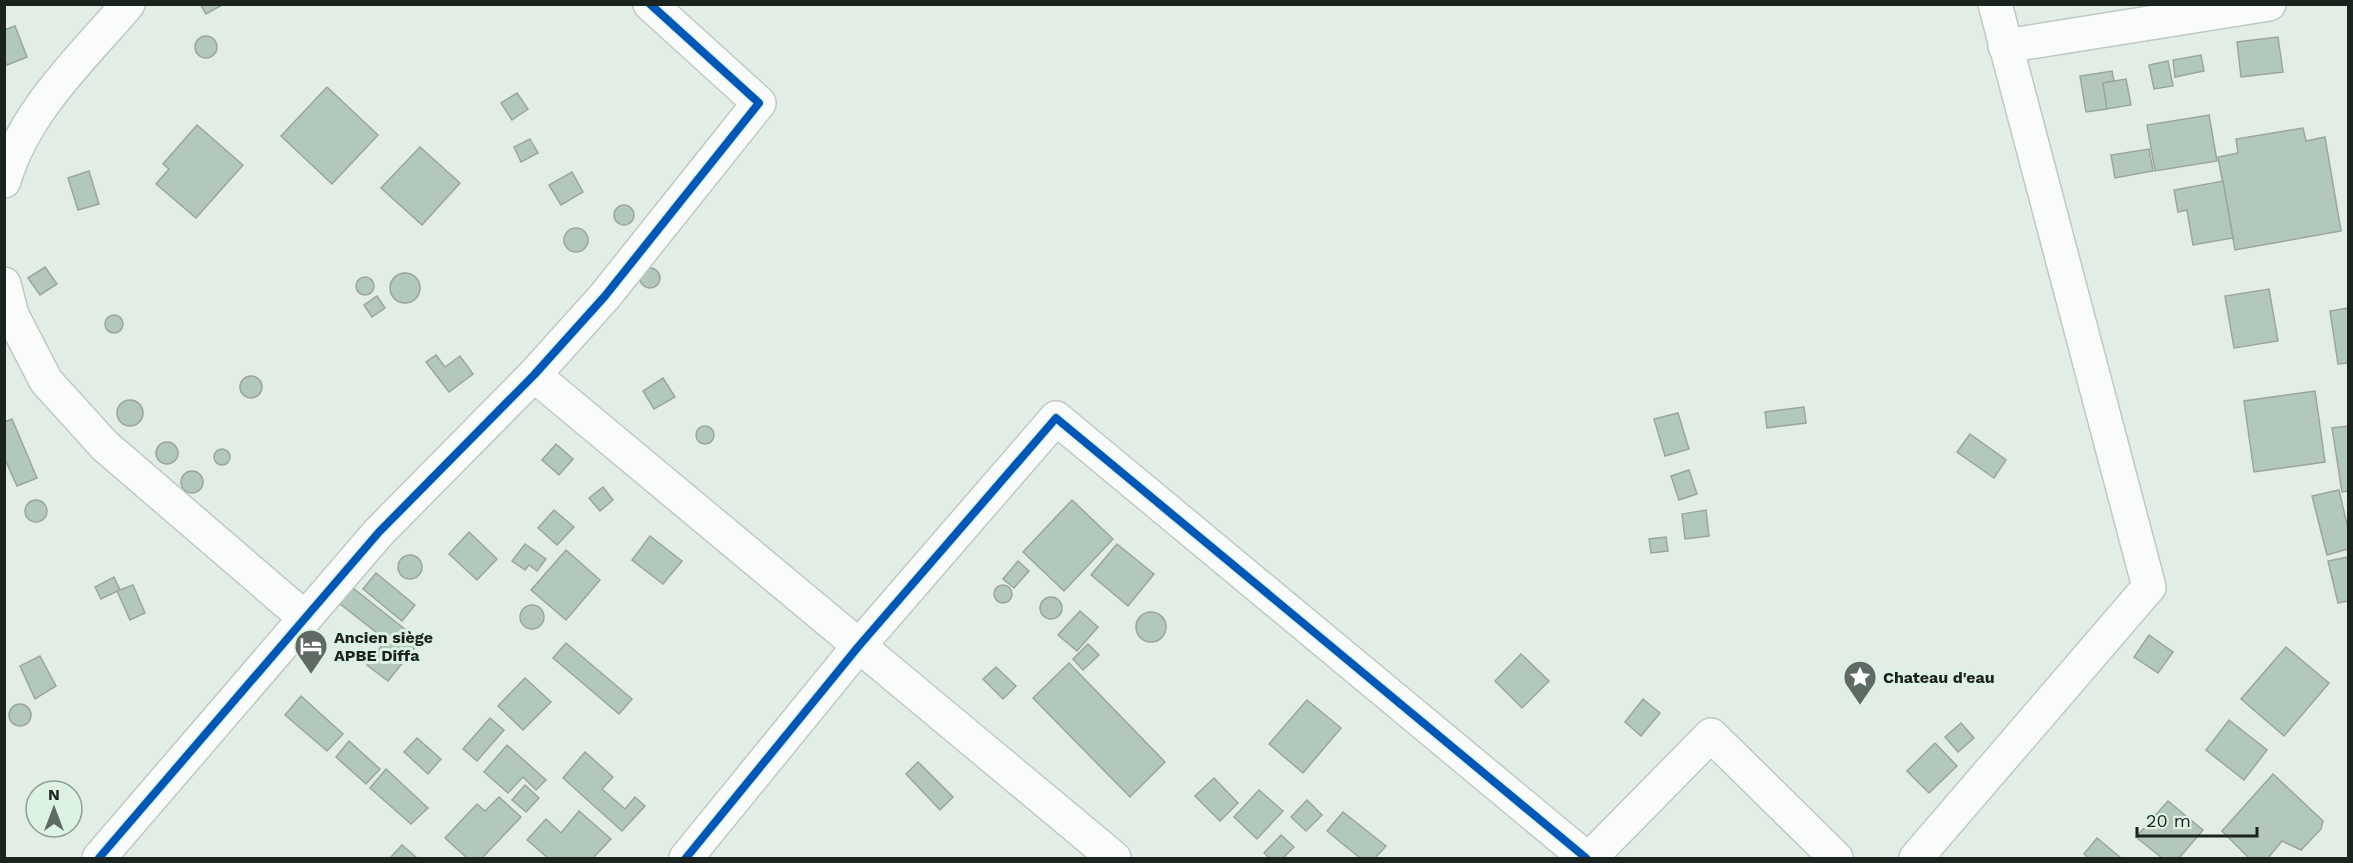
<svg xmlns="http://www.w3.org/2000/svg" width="2353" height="863" viewBox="0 0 2353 863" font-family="'Work Sans',sans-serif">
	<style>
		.building { fill: #b1c8ba; stroke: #9ca59f; stroke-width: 1.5 }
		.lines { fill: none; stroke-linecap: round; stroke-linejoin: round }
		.minor-casing { stroke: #bfc9c2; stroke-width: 36 }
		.minor { stroke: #fafcfb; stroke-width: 33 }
		.cycleway-casing { stroke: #dcf2e3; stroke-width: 11 }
		.cycleway { stroke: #0057b8; stroke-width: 8 }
		.labels { text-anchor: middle; stroke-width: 6; stroke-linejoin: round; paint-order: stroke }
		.poi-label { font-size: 16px; font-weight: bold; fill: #1b231e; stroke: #dcf2e3; text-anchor: start }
	</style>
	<rect width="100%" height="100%" fill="#e1ede5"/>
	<g class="building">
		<polygon points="200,4 222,4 222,5 206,14"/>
		<polygon points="15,26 27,57 7,65 4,59 4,30"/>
		<circle cx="206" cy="47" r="11"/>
		<polygon points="2278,37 2283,72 2241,77 2237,42"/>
		<polygon points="2201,55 2204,71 2175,77 2173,60"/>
		<polygon points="2168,61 2173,86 2154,89 2149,65"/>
		<polygon points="2112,71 2114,81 2103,83 2107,109 2086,112 2080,76"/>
		<polygon points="2126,79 2131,105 2107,109 2103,83"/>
		<polygon points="327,87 378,135 332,184 281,136"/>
		<polygon points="517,93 528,109 512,120 501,103"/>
		<polygon points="2209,115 2217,161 2155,171 2147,125"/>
		<polygon points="197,125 243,165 196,218 156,184 169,169 163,164"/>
		<polygon points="2303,128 2306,141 2325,137 2341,231 2235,250 2218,157 2238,153 2236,139"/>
		<polygon points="530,139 538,153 521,162 514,147"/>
		<polygon points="420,147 460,183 422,225 381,188"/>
		<polygon points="2149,149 2153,171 2115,178 2111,155"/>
		<polygon points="89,171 99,204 78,210 68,178"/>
		<polygon points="572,172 583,192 561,205 549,185"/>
		<polygon points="2223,181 2233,238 2193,245 2187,210 2178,212 2174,190"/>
		<circle cx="624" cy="215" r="10"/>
		<circle cx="576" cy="240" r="12"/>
		<polygon points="45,267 57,284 40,295 28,278"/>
		<circle cx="650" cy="278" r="10"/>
		<circle cx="405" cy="288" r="15"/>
		<circle cx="365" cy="286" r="9"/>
		<polygon points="2269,289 2278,341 2234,348 2225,296"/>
		<polygon points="377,296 385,308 372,317 364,305"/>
		<polygon points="2348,308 2348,363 2338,364 2330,311"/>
		<circle cx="114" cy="324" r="9"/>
		<polygon points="436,355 445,367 460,356 473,374 449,392 426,362"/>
		<circle cx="251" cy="387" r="11"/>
		<polygon points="663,378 675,397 654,409 643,391"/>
		<polygon points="2315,391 2325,462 2254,472 2244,401"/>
		<circle cx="130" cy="413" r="13"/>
		<polygon points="1804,407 1806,423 1767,428 1765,412"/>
		<polygon points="1678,413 1689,449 1665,456 1654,419"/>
		<polygon points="12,419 37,478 17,486 4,457 4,422"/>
		<circle cx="705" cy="435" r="9"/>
		<polygon points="2348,426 2348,491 2342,492 2332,428"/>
		<polygon points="1970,434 2006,460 1994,478 1957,452"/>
		<circle cx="167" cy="453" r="11"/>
		<polygon points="556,444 573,459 559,475 542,460"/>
		<circle cx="222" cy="457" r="8"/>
		<polygon points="1689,470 1697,494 1679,500 1671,476"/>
		<circle cx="192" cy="482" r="11"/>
		<polygon points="603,487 613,500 600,511 589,498"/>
		<polygon points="2339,490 2348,529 2348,549 2327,555 2312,496"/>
		<circle cx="36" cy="511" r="11"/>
		<polygon points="1072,500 1113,539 1064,591 1023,552"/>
		<polygon points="554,510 574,527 557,545 538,528"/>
		<polygon points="1706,510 1709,536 1685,539 1682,514"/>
		<polygon points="469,532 497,559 477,580 449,554"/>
		<polygon points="650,536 682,561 663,584 632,560"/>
		<polygon points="1666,537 1668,551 1651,553 1649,539"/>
		<polygon points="525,544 546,559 537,571 529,565 525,570 512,561"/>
		<polygon points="1117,544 1154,574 1128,606 1091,575"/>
		<polygon points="566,550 600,580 566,620 531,590"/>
		<circle cx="410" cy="567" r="12"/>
		<polygon points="2348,557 2348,601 2338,603 2328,561"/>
		<polygon points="1018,561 1029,571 1014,588 1003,579"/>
		<polygon points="376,573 415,605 402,621 363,589"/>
		<polygon points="114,577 120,590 101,599 95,587"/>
		<polygon points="133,585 145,613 130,620 117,591"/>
		<circle cx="1003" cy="594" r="9"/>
		<polygon points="353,588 420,641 388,681 367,665 386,640 340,604"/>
		<circle cx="1051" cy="608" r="11"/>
		<circle cx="532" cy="617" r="12"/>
		<polygon points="1080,611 1098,627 1077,651 1058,635"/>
		<circle cx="1151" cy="627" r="15"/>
		<polygon points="2149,635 2173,652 2158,673 2134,657"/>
		<polygon points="566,643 632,699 619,714 553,658"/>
		<polygon points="1088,644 1099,655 1083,670 1073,659"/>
		<polygon points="2286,647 2329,683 2284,736 2241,699"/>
		<polygon points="1521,654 1549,681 1522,708 1495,681"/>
		<polygon points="40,656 56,686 35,699 20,666"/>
		<polygon points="1069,663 1165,762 1130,797 1033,698"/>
		<polygon points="996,667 1016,686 1003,699 983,679"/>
		<polygon points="525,678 551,702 523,730 498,706"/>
		<polygon points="301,696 343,734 327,751 285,715"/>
		<polygon points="1643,699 1660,713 1641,736 1625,722"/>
		<polygon points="1307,700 1341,728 1303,773 1269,744"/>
		<circle cx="20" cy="715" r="11"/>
		<polygon points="490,718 504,730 477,761 463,749"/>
		<polygon points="2229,720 2267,750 2244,780 2206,750"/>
		<polygon points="1961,723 1974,738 1958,752 1945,737"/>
		<polygon points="417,738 441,759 428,774 404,752"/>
		<polygon points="349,741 380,769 366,784 336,757"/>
		<polygon points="1935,743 1957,766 1929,793 1907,771"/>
		<polygon points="507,745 546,780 536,790 523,777 508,793 484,772"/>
		<polygon points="585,752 613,777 602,789 625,809 635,797 645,806 622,831 563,778"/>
		<polygon points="918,762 953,797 940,810 906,774"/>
		<polygon points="386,769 428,808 411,824 370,788"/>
		<polygon points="2273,774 2323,821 2321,829 2301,850 2282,841 2268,858 2249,858 2222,831"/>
		<polygon points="1214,778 1238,803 1220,821 1195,796"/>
		<polygon points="525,785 539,798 526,812 512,800"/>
		<polygon points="1259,790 1283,811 1257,839 1234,817"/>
		<polygon points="499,797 521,817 482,858 467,858 445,838 477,804 485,811"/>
		<polygon points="1307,800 1322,815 1306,831 1291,817"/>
		<polygon points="2168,801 2203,830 2179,858 2162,858 2136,837"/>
		<polygon points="579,811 611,839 593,858 548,858 527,840 546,819 561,833"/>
		<polygon points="1343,812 1386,846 1375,858 1360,858 1327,831"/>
		<polygon points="1281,835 1294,847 1283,858 1270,858 1264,853"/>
		<polygon points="2097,838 2121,858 2089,858 2084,854"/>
		<polygon points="402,845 417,858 390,858"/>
	</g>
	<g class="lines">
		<g class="minor-casing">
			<g id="minor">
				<polyline points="2005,46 2269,4"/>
				<path d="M4 181C24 111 82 58 128 4"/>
				<polyline points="4,284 12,315 46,381 105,446 305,618"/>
				<polyline points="534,375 1114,858"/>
				<polyline points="99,858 379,532 534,375 605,296 759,103 650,4"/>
				<polyline points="686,858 858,647 1056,418 1586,858"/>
				<polyline points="1590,858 1711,735 1836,858"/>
				<polyline points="1916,858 2149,587 1995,4"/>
			</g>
		</g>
		<use href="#minor" class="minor"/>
		<g class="cycleway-casing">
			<g id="cycleway">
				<polyline points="99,858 379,532 534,375 605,296 759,103 650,4"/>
				<polyline points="686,858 858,647 1056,418 1586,858"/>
			</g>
		</g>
		<use href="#cycleway" class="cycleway"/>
	</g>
	<defs>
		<g id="hotel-pin" transform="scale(1.725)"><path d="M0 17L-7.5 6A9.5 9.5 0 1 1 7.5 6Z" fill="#606a64" stroke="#dcf2e3"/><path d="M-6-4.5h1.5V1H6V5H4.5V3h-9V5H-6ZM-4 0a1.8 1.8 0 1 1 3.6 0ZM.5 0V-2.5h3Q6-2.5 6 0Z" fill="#fff"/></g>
		<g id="sight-pin" transform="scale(1.725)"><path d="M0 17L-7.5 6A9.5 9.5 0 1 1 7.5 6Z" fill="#606a64" stroke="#dcf2e3"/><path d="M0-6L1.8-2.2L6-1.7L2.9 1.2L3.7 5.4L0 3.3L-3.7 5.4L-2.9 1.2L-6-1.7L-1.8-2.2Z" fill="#fff"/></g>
	</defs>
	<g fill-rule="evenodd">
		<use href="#hotel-pin" x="311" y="646"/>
		<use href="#sight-pin" x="1860" y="677"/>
	</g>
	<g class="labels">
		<g class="poi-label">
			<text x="334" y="643">Ancien siège<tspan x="334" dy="18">APBE Diffa</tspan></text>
			<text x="1883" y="683">Chateau d'eau</text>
		</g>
	</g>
	<rect width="2353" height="863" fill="none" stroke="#1b231e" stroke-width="12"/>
	<g transform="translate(54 809)"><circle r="28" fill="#dcf2e3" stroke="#8f9f94" stroke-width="1.5"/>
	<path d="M0-4.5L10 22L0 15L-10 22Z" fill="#606a64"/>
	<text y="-9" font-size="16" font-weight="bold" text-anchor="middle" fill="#1b231e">N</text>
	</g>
	<path d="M2137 827v9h120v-9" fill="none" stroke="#1b231e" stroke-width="3"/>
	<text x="2146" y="827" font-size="18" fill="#1b231e" stroke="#dcf2e3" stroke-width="4.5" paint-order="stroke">20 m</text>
</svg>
